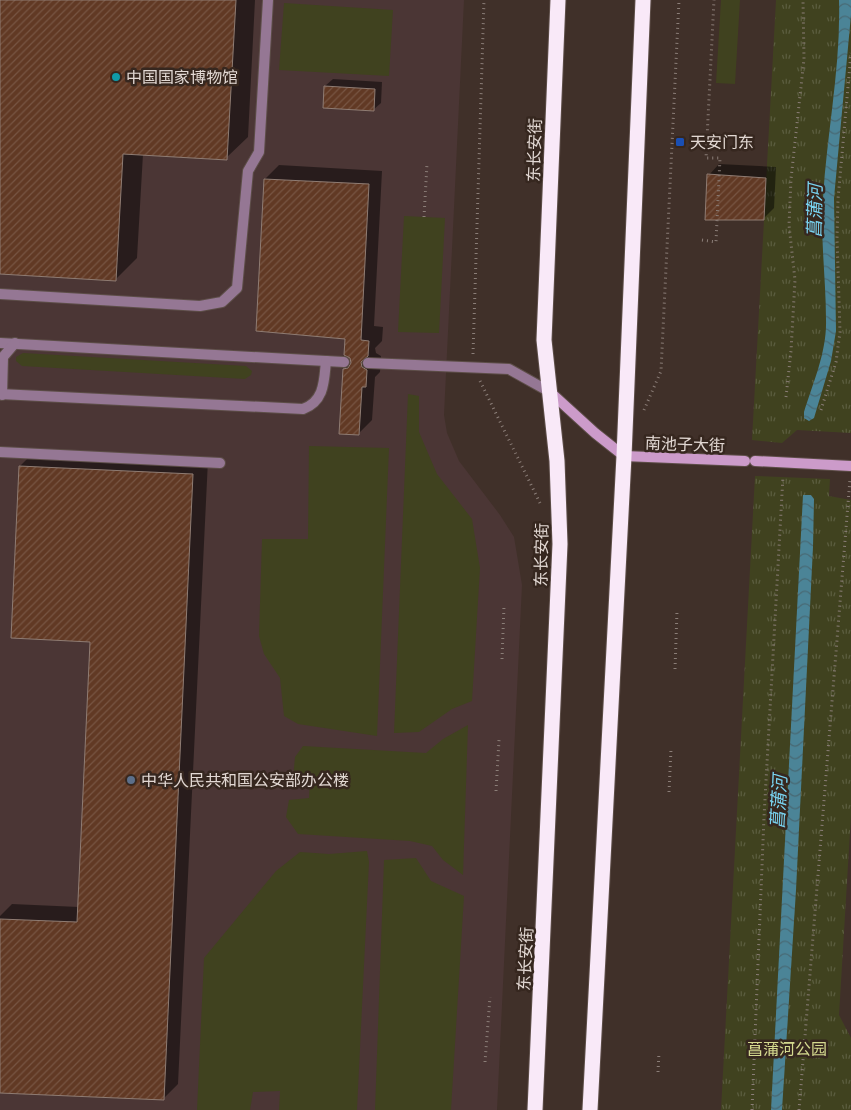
<svg xmlns="http://www.w3.org/2000/svg" width="851" height="1110" viewBox="0 0 851 1110" font-family="Cabin,'Noto Sans SC',sans-serif">
	<style>
		.commercial { fill: #4b3635 }
		.green { fill: #40421f }
		.park { fill: url(#park-tufts) }
		.water { fill: url(#water-waves) }
		.shadow { fill: #0007 }
		.building { fill: url(#building-hatch); stroke: #8f7c73 }
		.lines { fill: none; stroke-linecap: round; stroke-linejoin: round }
		.lane-casing { stroke: #5d4e48; stroke-width: 12 }
		.secondary-casing { stroke: #5d4e48; stroke-width: 12 }
		.highway-casing { stroke: #5d4e48; stroke-width: 17 }
		.path { stroke: #8b7e78; stroke-width: 3; stroke-dasharray: 1 4; stroke-linecap: butt }
		.lane { stroke: #957794; stroke-width: 10 }
		.secondary { stroke: #cc9bca; stroke-width: 10 }
		.highway { stroke: #f9e9f8; stroke-width: 15 }
		.culture-dot { fill: #0f9aa8; stroke: #36271f; stroke-width: 2 }
		.transit-dot { fill: #1a4fb4; stroke: #36271f; stroke-width: 2 }
		.service-dot { fill: #5c6f8a; stroke: #36271f; stroke-width: 2 }
		.labels { text-anchor: middle; stroke-width: 5; stroke-linejoin: round; paint-order: stroke }
		.poi-label { font-size: 16px; fill: #e2d8d3; stroke: #36271f; text-anchor: start }
		.street-label { font-size: 16px; fill: #e2d8d3; stroke: #36271f }
		.park-label { font-size: 16px; fill: #d4d98f; stroke: #36271f }
		.water-label { font-size: 18px; font-style: italic; fill: #79d3f1; stroke: #36271f }
	</style>
	<defs>
		<pattern id="park-tufts" width="24" height="20" patternUnits="userSpaceOnUse" patternTransform="scale(1.25)"><rect width="24" height="20" fill="#40421f"/><path d="M3 7l-1-3M5 7V3M7 7l1-3M15 17l-1-3M17 17v-4M19 17l1-3" fill="none" stroke="#5b5d3f"/></pattern>
		<pattern id="water-waves" width="16" height="10" patternUnits="userSpaceOnUse" patternTransform="scale(1.25)"><rect width="16" height="10" fill="#4b8497"/><path d="M0 5q4-4 8 0t8 0" fill="none" stroke="#486974"/></pattern>
		<pattern id="building-hatch" width="6" height="6" patternUnits="userSpaceOnUse" patternTransform="scale(1.25)"><rect width="6" height="6" fill="#613924"/><path d="M-1 1l2-2M0 6l6-6M5 7l2-2" fill="none" stroke="#775543"/></pattern>
	</defs>
	<rect width="100%" height="100%" fill="#403029"/>
	<polygon class="commercial" points="0,0 464,0 444,415 447,433 459,461 500,515 514,537 522,585 497,1110 0,1110"/>
	<g class="green">
		<polygon points="721,0 740,0 735,84 716,83"/>
		<polygon points="284,3 393,10 389,76 279,70"/>
		<polygon points="404,216 445,218 439,333 398,332"/>
		<polygon points="23,353 246,366 252,371 251,375 245,379 22,366 16,361 16,357"/>
		<polygon points="408,394 419,396 419,432 437,474 472,519 480,568 472,701 452,709 419,732 394,733"/>
		<polygon points="309,446 389,448 377,736 298,724 284,716 280,678 264,654 259,636 262,539 308,539"/>
		<polygon points="468,725 463,875 443,860 432,846 410,841 298,834 286,817 289,800 309,798 310,779 293,778 295,757 303,746 426,753 443,739"/>
		<polygon points="367,851 369,862 357,1110 279,1110 280,1091 253,1092 250,1110 197,1110 204,958 276,871 300,852 329,854"/>
		<polygon points="416,858 431,881 464,896 451,1110 375,1110 384,860"/>
	</g>
	<g class="park">
		<polygon points="776,0 851,0 851,433 797,430 782,443 752,440"/>
		<polygon points="755,476 830,479 829,496 851,500 851,815 839,1015 851,1038 851,1110 721,1110"/>
	</g>
	<g class="water">
		<path d="M839 0H851V15L834 198 836 331 831 361 814 418 809 421 804 418V412C813 383 827 351 826 320 826 279 820 238 823 198 827 132 841 66 839 0Z"/>
		<polygon points="803,495 811,495 814,499 813,547 796,890 782,1110 771,1110"/>
	</g>
	<g class="shadow">
		<polygon points="0,0 255,0 248,137 226,158 143,154 137,258 116,279 0,273"/>
		<polygon points="333,79 382,82 381,103 373,110 325,86"/>
		<polygon points="719,164 776,167 774,208 763,219 709,175"/>
		<polygon points="279,165 382,171 374,326 383,327 382,341 375,348 376,353 381,356 380,372 375,377 372,420 358,434 344,369 352,362 347,338 265,179"/>
		<polygon points="35,451 208,460 178,1084 163,1099 0,1092 0,916 12,904 79,907 92,640 20,466"/>
	</g>
	<g class="building">
		<polygon points="0,0 236,0 227,160 123,154 116,281 0,274"/>
		<polygon points="324,86 375,89 374,111 323,108"/>
		<polygon points="707,174 766,178 764,220 705,220"/>
		<polygon points="264,179 369,184 361,340 369,341 368,356 361,362 362,367 367,370 366,387 362,387 359,435 339,434 343,369 348,368 351,363 350,358 344,355 345,339 256,331"/>
		<polygon points="19,466 193,474 164,1100 0,1093 0,919 77,922 90,642 11,638"/>
	</g>
	<g class="lines">
		<g class="lane-casing">
			<g id="lane">
				<polyline points="0,294 200,306 222,302 237,288 248,171 259,152 268,0"/>
				<polyline points="0,343 344,362"/>
				<polyline points="368,363 509,369 550,392"/>
				<path d="M0 394 303 409C325 401 324 380 326 361"/>
				<polyline points="2,395 3,357 15,343"/>
				<polyline points="0,452 220,463"/>
			</g>
		</g>
		<g class="secondary-casing">
			<g id="secondary">
				<polyline points="550,392 595,433 624,456 745,461"/>
				<polyline points="755,461 851,466"/>
			</g>
		</g>
		<g class="highway-casing">
			<g id="highway">
				<polyline points="535,1110 560,544 557,461 544,340 558,0"/>
				<polyline points="590,1110 624,456 643,0"/>
			</g>
		</g>
		<g class="path">
			<polyline points="424,217 427,164"/>
			<polyline points="702,240 716,242 720,158 706,158 714,0"/>
			<polyline points="473,354 484,0"/>
			<polyline points="480,381 540,503"/>
			<polyline points="786,397 791,351 795,280 789,225 791,179 804,59 803,0"/>
			<polyline points="644,410 661,371 679,0"/>
			<polyline points="821,410 836,362 840,332 837,238 838,199 851,53"/>
			<polyline points="502,659 504,606"/>
			<polyline points="675,669 677,611"/>
			<polyline points="496,791 499,740"/>
			<polyline points="669,792 671,749"/>
			<polyline points="756,1046 804,1047"/>
			<polyline points="485,1062 490,997"/>
			<polyline points="658,1072 659,1052"/>
			<polyline points="752,1110 764,817 783,476"/>
			<polyline points="799,1110 850,479"/>
		</g>
		<use href="#lane" class="lane"/>
		<use href="#secondary" class="secondary"/>
		<use href="#highway" class="highway"/>
	</g>
	<circle class="culture-dot" cx="116" cy="77" r="5"/>
	<rect class="transit-dot" x="675" y="137" width="10" height="10" rx="2.5"/>
	<circle class="service-dot" cx="131" cy="780" r="5"/>
	<g class="labels">
		<g class="poi-label">
			<text x="126" y="83">中国国家博物馆</text>
			<text x="690" y="148">天安门东</text>
			<text x="141" y="786">中华人民共和国公安部办公楼</text>
		</g>
		<g class="street-label">
			<text transform="translate(534 150) rotate(-88)" y="6">东长安街</text>
			<text transform="translate(685 444) rotate(2)" y="6">南池子大街</text>
			<text transform="translate(541 555) rotate(-89)" y="6">东长安街</text>
			<text transform="translate(525 959) rotate(-87)" y="6">东长安街</text>
		</g>
		<g class="park-label">
			<text x="787" y="1055">菖蒲河公园</text>
		</g>
		<g class="water-label">
			<text transform="translate(815 211) rotate(-89)" y="6">菖蒲河</text>
			<text transform="translate(779 802) rotate(-87)" y="6">菖蒲河</text>
		</g>
	</g>
</svg>
